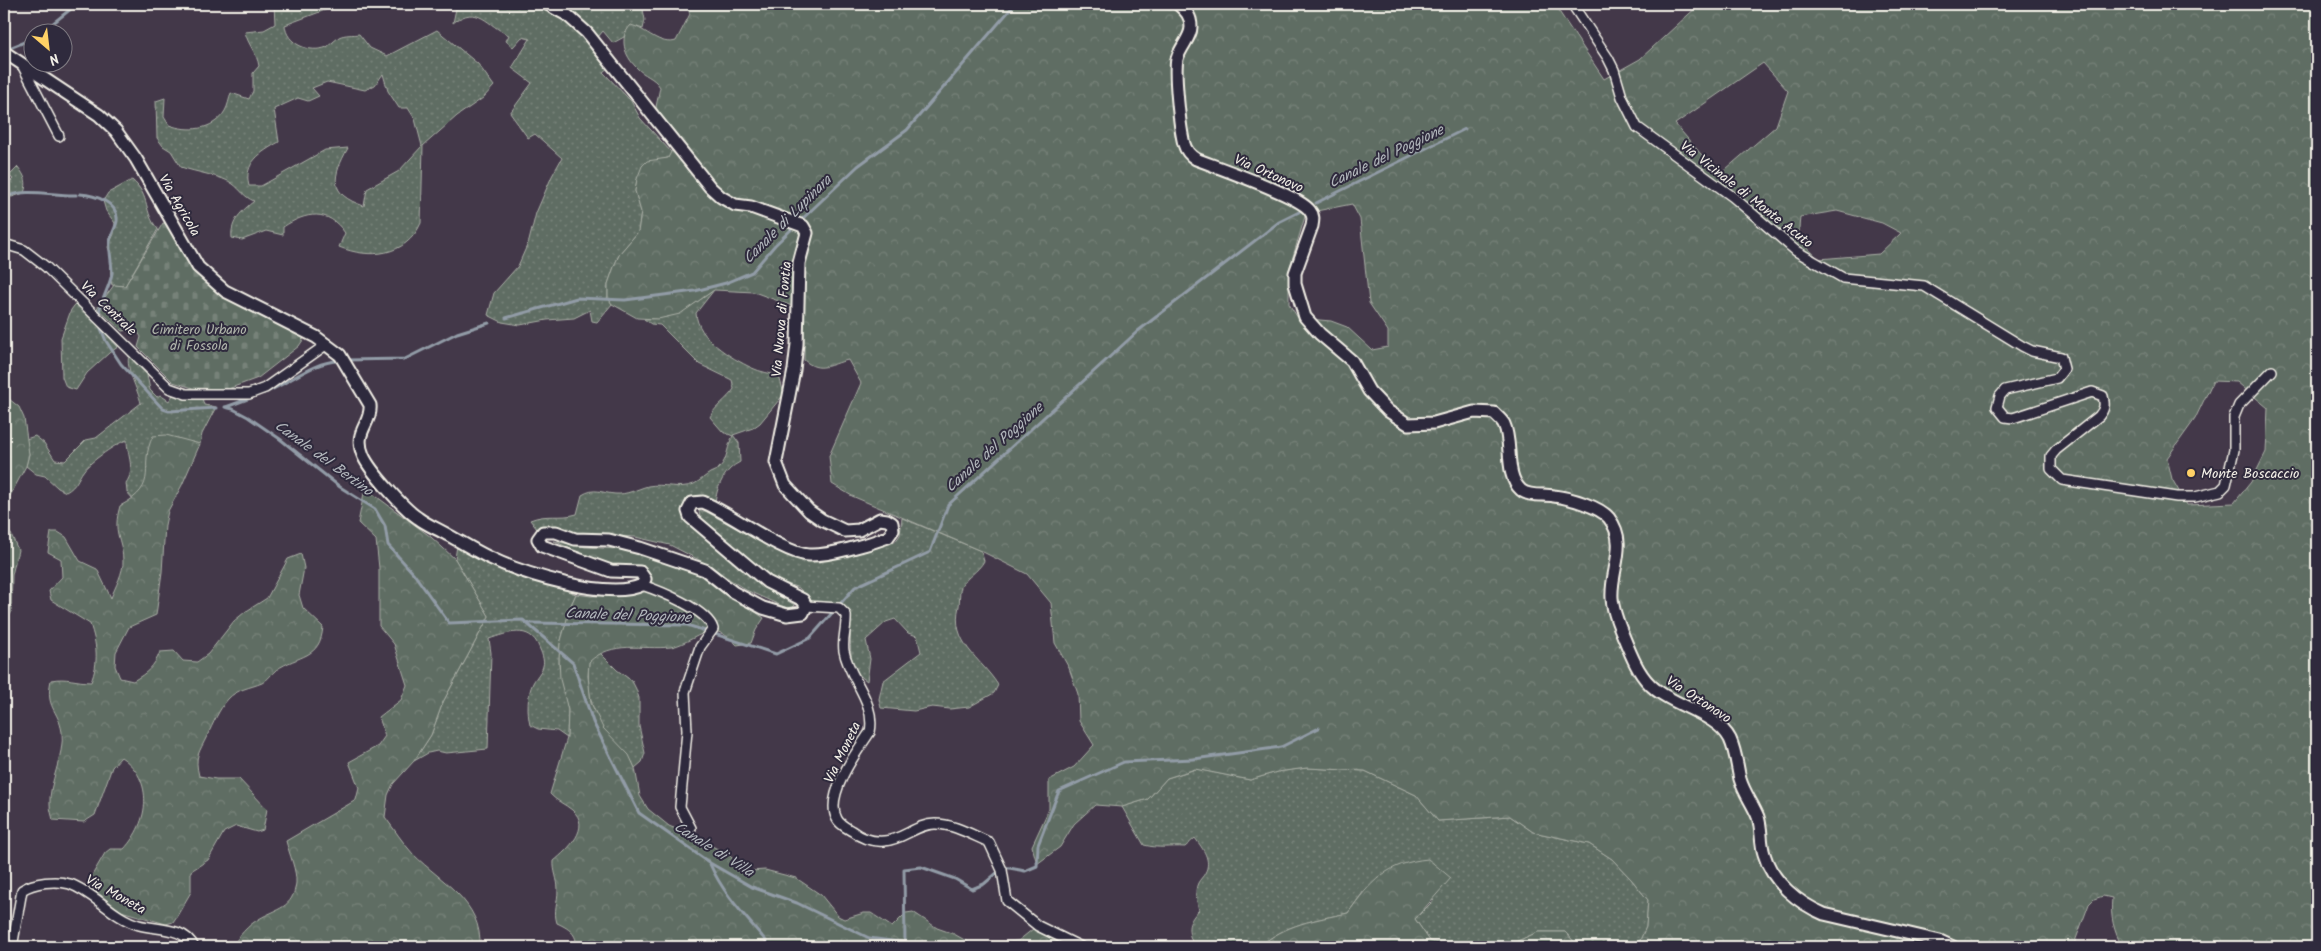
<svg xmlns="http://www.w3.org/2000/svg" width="2321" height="951" viewBox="0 0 2321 951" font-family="Kalam,sans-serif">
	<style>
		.grass { fill: url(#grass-dots); stroke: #aaafa6; fill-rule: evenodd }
		.forest { fill: url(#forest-crowns); stroke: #aaafa6; fill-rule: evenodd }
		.cemetery { fill: url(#cemetery-stones); stroke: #aaafa6 }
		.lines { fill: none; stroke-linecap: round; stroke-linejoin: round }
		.stream { stroke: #929ca7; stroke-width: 3 }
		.minor-casing { stroke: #f4f1e8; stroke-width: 12 }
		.tertiary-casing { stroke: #f4f1e8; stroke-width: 15 }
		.minor { stroke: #2f2a3d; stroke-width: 9 }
		.tertiary { stroke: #2f2a3d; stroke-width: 11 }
		.poi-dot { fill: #ffd166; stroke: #2f2a3d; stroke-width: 2 }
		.labels { text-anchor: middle; stroke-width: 4; stroke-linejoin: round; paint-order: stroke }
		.street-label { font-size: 14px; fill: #f4f1e8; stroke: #2f2a3d }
		.park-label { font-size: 14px; fill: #b1b6ac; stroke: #2f2a3d }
		.poi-label { font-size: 14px; fill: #f4f1e8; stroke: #2f2a3d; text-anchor: start }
		.water-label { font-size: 15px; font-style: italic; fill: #b3b8bd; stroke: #2f2a3d }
	</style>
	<defs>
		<pattern id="grass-dots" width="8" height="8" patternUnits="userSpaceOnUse" patternTransform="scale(1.25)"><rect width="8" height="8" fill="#5f6d63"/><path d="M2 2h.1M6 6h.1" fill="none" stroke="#778279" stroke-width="1.8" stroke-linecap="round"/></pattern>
		<pattern id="forest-crowns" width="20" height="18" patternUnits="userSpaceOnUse" patternTransform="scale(1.25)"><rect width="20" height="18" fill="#5f6d63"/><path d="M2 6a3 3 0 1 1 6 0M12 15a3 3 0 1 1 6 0" fill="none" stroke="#778279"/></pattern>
		<pattern id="cemetery-stones" width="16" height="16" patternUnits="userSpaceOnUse" patternTransform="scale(1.25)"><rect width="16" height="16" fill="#5f6d63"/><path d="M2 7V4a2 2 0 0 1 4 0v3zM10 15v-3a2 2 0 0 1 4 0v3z" fill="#778279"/></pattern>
	</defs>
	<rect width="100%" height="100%" fill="#433849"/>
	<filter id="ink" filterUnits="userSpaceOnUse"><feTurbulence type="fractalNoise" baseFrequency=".02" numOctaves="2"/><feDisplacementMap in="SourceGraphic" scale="10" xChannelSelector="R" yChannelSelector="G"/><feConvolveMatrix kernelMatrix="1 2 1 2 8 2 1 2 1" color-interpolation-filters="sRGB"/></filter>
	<g filter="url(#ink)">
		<g class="grass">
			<path d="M274 4H341L285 25C286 44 310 54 327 47 331 44 335 40 339 37 345 34 353 35 359 34L370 48 387 56 437 30 478 64 494 86 483 98 457 116 423 146 421 223C406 257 369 259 339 247L345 233C328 208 306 212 283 227V235L266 231 242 240 232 238C230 221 242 211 254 201 244 197 241 190 233 184 223 176 194 172 181 167L171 151 163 146 157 138 156 101 165 98 164 117 169 125C188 132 213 131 225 111 228 106 229 99 231 93L249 99 253 91V73L259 66C257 53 248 45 245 32L264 30 275 24ZM383 74 388 91 399 108H408L415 119 422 146 399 171 367 189 364 206C328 194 332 177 348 148L325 150 261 186H249C243 163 261 152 279 142L274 109 298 98 308 101 319 96 312 88 327 82 365 90 375 85Z"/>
			<path d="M457 4H539L577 25 609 67 603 72 631 101 640 118 672 153 668 158 654 161 637 179 635 191 641 212 638 232 620 253 615 264 608 284V298L612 304 597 322 592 321 590 310 574 318 547 320 520 325 502 322 488 315 494 293 518 266 529 241 536 213 552 176 562 158 535 134 528 138 510 113 532 83 512 68 530 39 522 37 513 47 506 41 509 35C487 26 478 3 453 23Z"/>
			<path d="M558 4H642L645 20 643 29 637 27 626 30 624 37 613 43 603 31 598 37C587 22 574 13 558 4Z"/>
			<path d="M18 167C25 176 28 182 24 193L12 197 4 195V188L13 179 9 176Z"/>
			<path d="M132 180C151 196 143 213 158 229L125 286 112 285C108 273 114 263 108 247L114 234 115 223 106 211 103 201 108 193Z"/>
			<path d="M714 290 696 313C697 338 731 358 752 368 760 372 770 373 779 376L784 394 760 423 753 428 733 435 739 443 740 462C725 469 717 486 715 502L683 511 689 523 739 567 768 590 795 605 791 610 746 590 703 562 670 545 635 537 584 534 554 527 537 529 530 520C547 513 560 519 577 514L582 495C595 487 601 493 615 494 627 495 637 489 648 486 663 483 680 490 694 484 700 481 705 476 710 473 714 471 718 470 720 467 728 459 727 445 733 436L723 432 710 417C715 406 727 400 734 389L732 380 699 364 660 325 651 324 644 319C677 319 688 308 714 290Z"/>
			<polygon points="77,302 118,347 109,353 87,373 76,390 66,387 62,377 61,338 71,310"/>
			<path d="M129 356 147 375 150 390 157 397 160 395 169 401 173 395 202 398 204 405 216 407 202 434 200 444 133 499 127 492 126 483C136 469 127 456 127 440 118 442 90 462 84 470 77 479 77 486 66 492L58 488 45 476 36 474 26 466 29 454 26 439 35 436 44 443 55 460 65 461 86 440 96 438 141 403C138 390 125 367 129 356Z"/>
			<path d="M699 511H705L778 551 800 558 895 542 900 535 902 518 981 551 984 561C978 572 967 576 961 587 959 592 960 600 959 606 950 643 980 657 998 685L994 693 969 707 950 709 932 707 914 711 881 708 879 699 883 681 921 652 917 636 908 633 895 619 886 622 866 640 870 659 867 681C838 663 860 629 843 605L834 603 813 604 799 588 770 578 700 517Z"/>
			<path d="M457 545 536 580 576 594 571 605 560 644 559 665 568 710 567 738 557 731 538 729 530 725C527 712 527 695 533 683 536 677 542 671 543 666 545 660 541 652 539 647 530 624 507 633 489 639L491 653 488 749 446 753 437 751 428 753 414 761 431 735 443 702 489 616 455 559Z"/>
			<path d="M599 652 617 670 632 681 636 689 639 698V726L645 753 642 762 635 768C627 751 614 743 603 729 590 709 587 685 589 662Z"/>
			<path d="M1307 768 1365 771 1416 795 1438 821 1510 816 1533 832 1589 844 1612 859 1631 879 1648 900 1646 927 1637 947H1579L1565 932H1538L1511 944 1495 947H1454L1430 941 1415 919 1434 900 1364 891 1348 913C1315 920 1285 924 1259 947H1194C1187 930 1186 924 1199 910 1197 902 1194 891 1198 883 1200 879 1203 877 1205 873 1212 860 1203 849 1195 838L1185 847C1170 846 1159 849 1144 845L1122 807 1148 799 1167 778 1196 769 1250 780 1277 772Z"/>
		</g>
		<g class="forest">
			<path d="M686 4H1145L1170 10 1176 4H1554L1604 79 1640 59 1700 4H2317V947H2122C2114 930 2110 918 2112 898L2103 896 2094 899 2089 904 2073 947H1637L1646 927 1648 900 1631 879 1612 859 1589 844 1533 832 1510 816 1438 821 1416 795 1365 771 1307 768 1277 772 1250 780 1195 769 1167 778 1148 799 1122 807 1095 805 1074 824 1060 847 1037 864 1032 846 1049 809V780L1074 767 1094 745 1079 721 1078 694 1069 668 1055 643 1051 603 1027 574 981 551 852 496 832 484 829 456 861 383 848 360C830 364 820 374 804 360V335L799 313 792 306 754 292 714 290 680 314 658 319 637 318 612 304 608 298V284L615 264 620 253 638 232 641 212 635 191 637 179 642 166 647 161 668 158 674 146 656 107 660 87C654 77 644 76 636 67 625 56 618 38 631 25 646 29 660 46 676 41L690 14ZM1763 63 1788 91 1776 126 1719 175 1675 124ZM1352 204 1360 219 1369 303 1388 331V347L1372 350 1347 327 1331 321 1298 318 1289 304V270L1306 213ZM1837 211 1882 223 1901 233 1879 254 1819 259 1798 239 1800 217ZM2213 381 2237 382 2268 408 2266 452 2251 482 2234 503 2187 505 2172 479 2167 458 2195 419Z"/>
			<polygon points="4,395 19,407 24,418 29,454 26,466 4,507"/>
			<path d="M166 435 200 444 182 485 168 511 165 525 162 572 156 615 129 627 116 652 115 666 120 678 133 681C147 673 154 667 160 652L174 651 183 661 197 662 208 654 234 621 245 612 267 598 288 559 301 554 304 568 299 595 303 608 323 627C320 660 299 654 276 670 271 674 268 680 262 683 250 688 237 689 228 699 219 709 213 724 207 736 199 753 194 756 199 776L216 779H239L267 809 263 830 257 832 236 826 224 832 208 860 191 871V892L177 916 173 922 166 924 121 911 87 884 105 853 110 849H124C149 822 155 780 121 757L112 767 95 815 84 822 53 820C52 815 50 810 50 805 48 784 65 755 62 732 58 708 45 709 51 680 67 677 76 682 91 682 99 662 97 644 90 624L51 600 49 591 62 577 61 559 48 552 51 532H58L66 537 80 561 97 569 111 598C115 587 124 572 123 560 122 537 112 534 120 506 162 484 137 468 153 436Z"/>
			<path d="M365 488 431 537 455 559 489 616 443 702 431 735 414 761 393 784 388 795 385 817C394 829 403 843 413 854 442 883 482 901 480 947H232C238 937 248 925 259 919 277 908 293 909 296 883 297 871 289 853 286 841L356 800 359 788 349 762 378 746 385 736 379 717 401 700 407 685 394 644 379 626V568L376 540 358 523Z"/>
			<polygon points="4,527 11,534 18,550 12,575 11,613 4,625"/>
			<path d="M554 541 586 547 618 549 675 564 708 579 764 618 756 630 751 643 737 645C730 638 722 631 711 631 701 632 684 645 671 647 642 650 612 640 589 662L588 676 591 703 603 728 629 755 635 768 640 796 648 809 669 826 695 837 729 855 738 864 751 871 765 870 796 878 821 895 838 916 844 919 864 913H871L892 927 906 913 913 912 937 928 954 934 977 947H576C578 934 568 928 557 923 553 911 558 902 558 890 558 879 553 871 554 861 567 850 593 827 572 810 565 804 556 801 550 794L567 738 568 710 560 679 559 658 560 644 571 605 576 594 591 596 639 593 646 590 650 580 606 565Z"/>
			<path d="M1428 859 1451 878 1415 919 1430 941 1454 947H1259C1285 924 1315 920 1348 913 1371 881 1387 863 1428 859Z"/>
			<polygon points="1033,929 1069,947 990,947 997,943 1018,941"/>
			<polygon points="1538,932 1565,932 1579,947 1495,947 1511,944"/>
		</g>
		<polygon class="cemetery" points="163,223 170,223 198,273 305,337 299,346 258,378 228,389 193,388 173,382 138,347 141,337 136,329 122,331 97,308 114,285 125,286"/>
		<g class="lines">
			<g class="stream">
				<polyline points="42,32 77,4"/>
				<polyline points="12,47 32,39"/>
				<path d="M80 194C94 195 119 202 117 221 116 228 110 235 110 243 109 253 112 263 112 273 110 287 101 299 99 313"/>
				<path d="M4 198C25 187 53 196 76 195"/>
				<polyline points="1316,203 1465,129"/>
				<polyline points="800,221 858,166 907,130 1015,4"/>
				<polyline points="506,318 577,298 625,300 695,291 726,283 752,272 775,245 796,225"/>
				<polyline points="100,326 106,341 121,364 163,409 169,411 216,408"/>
				<polyline points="346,360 405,359 457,333 489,323"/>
				<path d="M264 393C288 384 313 361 339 361"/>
				<polyline points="225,407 233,409 248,417 280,439 340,487 375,509 385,526 388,545 414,574 449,623 523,620 573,663 593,722 639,813 710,863 752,887 797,903 869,938 936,947"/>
				<polyline points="226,407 253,397"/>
				<polyline points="528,623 687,625 776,654 810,638 855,587 930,552 948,505 1138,331 1279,222 1299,212"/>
				<path d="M710 864C723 894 746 917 766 941V947"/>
				<polyline points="905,943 904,869 921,867 955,879 972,889 984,884 1004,867 1025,871 1037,866 1038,845 1059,791 1124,762 1194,759 1281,747 1319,728"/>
			</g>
			<g class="minor-casing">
				<g id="minor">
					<path d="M1572 4 1608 58 1614 70 1622 97 1637 127 1733 197 1796 251 1843 278 1924 286 2022 346 2032 351 2061 357 2064 369 2057 378 2005 390 2000 396 1997 407 2005 417 2013 418 2092 392 2103 396C2105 404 2105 409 2099 416L2056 450 2051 456V469L2062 480 2177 497H2195L2220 491 2226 485 2234 450V417L2239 405 2272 371"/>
					<polyline points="21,63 59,136"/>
					<polyline points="4,244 24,250 46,267 169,388 186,394 249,394 265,388 327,344"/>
					<path d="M642 585C660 591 708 610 713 629L700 647 685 692 687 731 680 807 691 828"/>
					<path d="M806 606 839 608 846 615C847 627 842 639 844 651 849 679 876 701 870 732 857 751 824 796 837 819 840 825 847 828 852 831 861 838 872 842 884 841 903 840 916 824 935 824 954 824 972 835 989 842L1002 870 1007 901 1038 926 1081 947"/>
					<path d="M6 947 13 942 22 890C34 882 56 880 70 884 95 893 113 918 139 925 158 930 185 927 194 947"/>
				</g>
			</g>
			<g class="tertiary-casing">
				<g id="tertiary">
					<path d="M1178 4C1186 11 1191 16 1191 27 1191 38 1180 47 1177 59 1174 74 1180 129 1184 144 1186 151 1191 156 1196 159 1216 167 1301 196 1310 211 1314 216 1313 220 1312 226L1295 273V284L1305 317 1320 334 1352 361 1369 391 1388 411 1408 424 1434 423 1474 412 1494 413C1498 417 1502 420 1504 424 1513 443 1504 475 1521 490 1529 497 1543 494 1554 496 1569 498 1599 506 1609 518 1629 544 1610 570 1612 598 1613 614 1621 630 1627 645 1634 662 1641 678 1655 689 1675 706 1718 715 1730 739 1736 752 1737 766 1740 779 1744 793 1753 804 1758 817 1762 829 1760 842 1764 854 1772 882 1798 903 1824 914L1940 941 1953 947"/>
					<path d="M4 52 99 115 116 131 136 159 198 267 225 291 316 337 340 355 370 405C372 424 353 431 363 455 369 470 404 509 418 518 427 525 438 529 448 535 461 542 474 550 488 557 521 573 608 601 642 585L645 579 640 572 611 571 542 546 538 539 543 532H556L575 539 609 540 640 548 705 570 733 592 763 608 787 615 803 613 806 606 803 600 767 582 690 517 688 511 692 503 703 502C730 513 784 554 809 555 829 556 869 544 888 537L893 530 892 523 887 520 880 519 859 530 845 531 822 520 809 511 785 485 776 462 794 370 797 344 799 263 807 233 803 226 751 207 735 205 721 197 710 187 587 33 567 15 547 4"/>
				</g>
			</g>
			<use href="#minor" class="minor"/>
			<use href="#tertiary" class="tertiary"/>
		</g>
	</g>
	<circle class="poi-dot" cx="2191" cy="473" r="5"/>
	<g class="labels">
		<g class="street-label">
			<text transform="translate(1269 173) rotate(24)" y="5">Via Ortonovo</text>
			<text transform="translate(1747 194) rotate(38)" y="5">Via Vicinale di Monte Acuto</text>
			<text transform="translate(180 205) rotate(60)" y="5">Via Agricola</text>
			<text transform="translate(109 308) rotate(44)" y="5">Via Centrale</text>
			<text transform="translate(781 319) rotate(-85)" y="5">Via Nuova di Fontia</text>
			<text transform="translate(1699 699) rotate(33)" y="5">Via Ortonovo</text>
			<text transform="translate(842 752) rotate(-64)" y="5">Via Moneta</text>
			<text transform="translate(116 894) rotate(29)" y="5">Via Moneta</text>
		</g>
		<g class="park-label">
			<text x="199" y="334">Cimitero Urbano<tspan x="199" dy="16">di Fossola</tspan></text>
		</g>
		<g class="poi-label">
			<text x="2201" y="478">Monte Boscaccio</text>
		</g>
		<g class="water-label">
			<text transform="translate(1386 156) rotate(-26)" y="5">Canale del Poggione</text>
			<text transform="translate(787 219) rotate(-45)" y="5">Canale di Lupinara</text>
			<text transform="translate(994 447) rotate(-42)" y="5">Canale del Poggione</text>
			<text transform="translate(324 458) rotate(36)" y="5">Canale del Bertino</text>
			<text transform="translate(628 615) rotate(2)" y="5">Canale del Poggione</text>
			<text transform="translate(714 849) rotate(32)" y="5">Canale di Villa</text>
		</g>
	</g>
	<rect width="2321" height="951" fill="none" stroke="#2f2a3d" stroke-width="20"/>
	<rect x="10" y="10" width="2301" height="931" fill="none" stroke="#f4f1e8" stroke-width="2" filter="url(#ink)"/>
	<g transform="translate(48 48) rotate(152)"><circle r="24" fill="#2f2a3d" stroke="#7e7a81"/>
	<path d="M0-4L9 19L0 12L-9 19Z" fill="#ffd166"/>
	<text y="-8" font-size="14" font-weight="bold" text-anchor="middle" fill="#f4f1e8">N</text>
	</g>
</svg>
